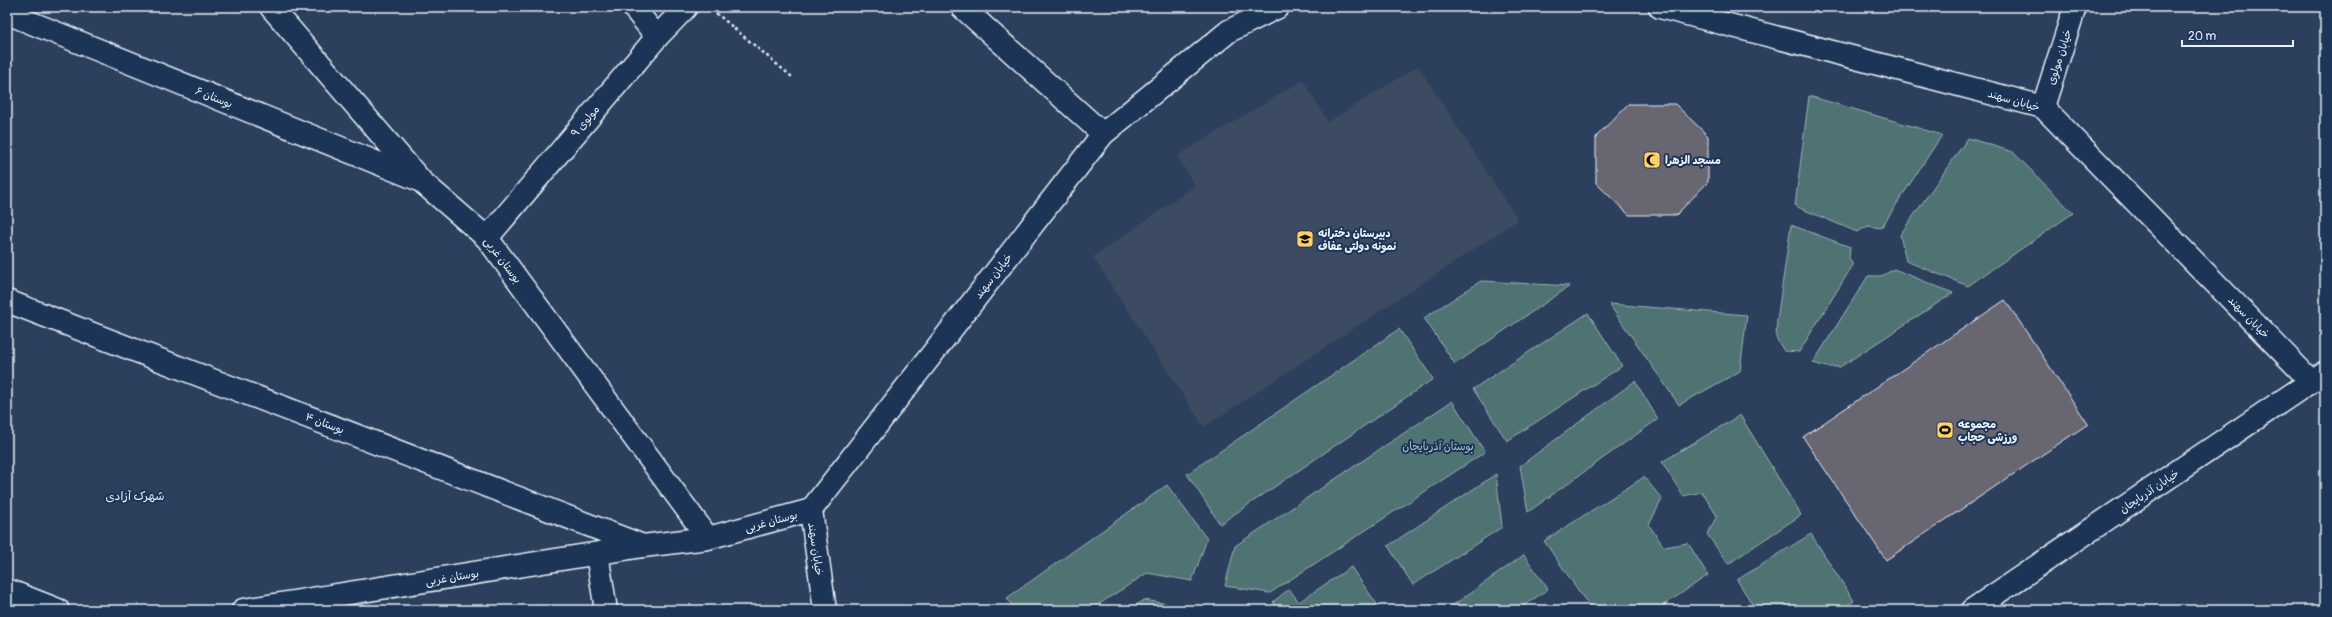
<svg xmlns="http://www.w3.org/2000/svg" width="2332" height="617" viewBox="0 0 2332 617" font-family="Pangolin,'Playpen Sans Arabic',sans-serif">
	<style>
		.built { fill: #3e4b62 }
		.green { fill: #4f7273; stroke: #9cb2b6 }
		.building { fill: #676671; stroke: #e8f1f8 }
		.lines { fill: none; stroke-linecap: round; stroke-linejoin: round }
		.minor-casing { stroke: #e8f1f8; stroke-width: 25 }
		.path { stroke: #e8f1f8; stroke-width: 2.5; stroke-dasharray: 3 3; stroke-linecap: butt }
		.minor { stroke: #1d3557; stroke-width: 22 }
		.labels { text-anchor: middle; stroke-width: 4; stroke-linejoin: round; paint-order: stroke }
		.street-label { font-size: 11px; fill: #e8f1f8; stroke: #1d3557 }
		.poi-label { font-size: 11px; font-weight: bold; fill: #e8f1f8; stroke: #1d3557; text-anchor: start }
		.park-label { font-size: 11px; fill: #b2c5c9; stroke: #1d3557 }
		.neighbourhood-label { font-size: 12px; fill: #e8f1f8; stroke: #1d3557 }
	</style>
	<rect width="100%" height="100%" fill="#2c3f5c"/>
	<filter id="ink" filterUnits="userSpaceOnUse"><feTurbulence type="fractalNoise" baseFrequency=".025" numOctaves="2"/><feDisplacementMap in="SourceGraphic" scale="8" xChannelSelector="R" yChannelSelector="G"/><feConvolveMatrix kernelMatrix="1 2 1 2 8 2 1 2 1" color-interpolation-filters="sRGB"/></filter>
	<g filter="url(#ink)">
		<polygon class="built" points="1418,66 1518,220 1204,427 1093,257 1195,186 1177,156 1303,80 1328,122"/>
		<g class="green">
			<polygon points="1809,96 1942,135 1881,228 1868,226 1857,232 1795,206"/>
			<polygon points="1968,138 2013,152 2073,213 1968,286 1906,261 1900,235"/>
			<polygon points="1791,225 1850,247 1849,258 1853,265 1799,352 1784,351 1776,338 1777,320"/>
			<polygon points="1894,269 1953,293 1840,367 1827,367 1813,363 1868,276 1882,276"/>
			<polygon points="1481,281 1570,286 1455,364 1424,318"/>
			<polygon points="1609,304 1747,315 1740,371 1679,405"/>
			<polygon points="1588,313 1622,366 1507,441 1473,389"/>
			<polygon points="1399,329 1433,379 1220,524 1187,474"/>
			<polygon points="1635,381 1658,419 1528,512 1520,466"/>
			<polygon points="1452,401 1485,452 1270,593 1225,586 1235,546"/>
			<polygon points="1740,415 1801,515 1728,564 1707,534 1717,516 1702,492 1683,496 1662,462"/>
			<polygon points="1496,474 1502,527 1413,585 1388,546"/>
			<polygon points="1644,477 1662,499 1649,525 1664,547 1688,543 1708,575 1657,610 1592,610 1544,541"/>
			<polygon points="1167,485 1207,539 1192,581 1147,573 1090,610 1015,610 1007,598"/>
			<polygon points="1811,534 1854,601 1839,610 1756,610 1737,580"/>
			<polygon points="1524,555 1548,589 1518,610 1446,610"/>
			<polygon points="1351,567 1381,610 1278,610 1273,602 1289,589 1299,602"/>
			<polygon points="1144,600 1187,607 1186,610 1129,610"/>
		</g>
		<g class="building">
			<polygon points="1628,104 1675,104 1708,136 1708,182 1676,215 1629,215 1596,183 1596,137"/>
			<polygon points="2005,300 2088,424 1886,560 1803,437"/>
		</g>
		<g class="lines">
			<g class="minor-casing">
				<g id="minor">
					<polyline points="271,7 421,181 487,238 708,538"/>
					<polyline points="633,7 657,37"/>
					<polyline points="962,7 1103,134"/>
					<polyline points="1660,7 2043,107 2311,381"/>
					<polyline points="7,13 417,179"/>
					<polyline points="2043,107 2075,7"/>
					<polyline points="487,238 657,37 686,7"/>
					<polyline points="7,301 643,546"/>
					<polyline points="597,554 606,610"/>
					<polyline points="7,590 58,610"/>
					<polyline points="243,610 643,546 708,538 811,510"/>
					<polyline points="825,610 811,510 1103,134 1229,31 1278,7"/>
					<polyline points="1972,610 2325,372"/>
				</g>
			</g>
			<polyline class="path" points="716,13 792,77"/>
			<use href="#minor" class="minor"/>
		</g>
	</g>
	<defs>
		<g id="mosque-square" transform="scale(0.9)"><rect x="-9" y="-9" width="18" height="18" rx="4" fill="#ffd166" stroke="#1d3557"/><path d="M3.5-4.9A6 6 0 1 0 3.5 4.9A5 5 0 1 1 3.5-4.9Z" fill="#111"/></g>
		<g id="school-square" transform="scale(0.9)"><rect x="-9" y="-9" width="18" height="18" rx="4" fill="#ffd166" stroke="#1d3557"/><path d="M0-5L7-2L0 1L-7-2ZM-4 1L0 2.5L4 1V4Q0 6-4 4Z" fill="#111"/></g>
		<g id="stadium-square" transform="scale(0.9)"><rect x="-9" y="-9" width="18" height="18" rx="4" fill="#ffd166" stroke="#1d3557"/><path d="M0-5a6.5 5 0 1 0 0 10a6.5 5 0 1 0 0-10ZM-3.5-1.8h7v3.6h-7Z" fill="#111"/></g>
	</defs>
	<g fill-rule="evenodd">
		<use href="#mosque-square" x="1652" y="160"/>
		<use href="#school-square" x="1305" y="239"/>
		<use href="#stadium-square" x="1945" y="430"/>
	</g>
	<g class="labels">
		<g class="street-label">
			<text transform="translate(2059 57) rotate(-72)" y="4">خیابان مولوی</text>
			<text transform="translate(214 97) rotate(22)" y="4">بوستان ۶</text>
			<text transform="translate(2014 100) rotate(16)" y="4">خیابان سهند</text>
			<text transform="translate(585 121) rotate(-50)" y="4">مولوی ۹</text>
			<text transform="translate(503 260) rotate(53)" y="4">بوستان غربی</text>
			<text transform="translate(993 276) rotate(-52)" y="4">خیابان سهند</text>
			<text transform="translate(2249 317) rotate(46)" y="4">خیابان سهند</text>
			<text transform="translate(325 423) rotate(21)" y="4">بوستان ۴</text>
			<text transform="translate(2149 491) rotate(-34)" y="4">خیابان آذربایجان</text>
			<text transform="translate(771 521) rotate(-15)" y="4">بوستان غربی</text>
			<text transform="translate(816 549) rotate(82)" y="4">خیابان سهند</text>
			<text transform="translate(452 577) rotate(-9)" y="4">بوستان غربی</text>
		</g>
		<g class="poi-label">
			<text x="1665" y="164">مسجد الزهرا</text>
			<text x="1318" y="237">دبیرستان دخترانه<tspan x="1318" dy="13">نمونه دولتی عفاف</tspan></text>
			<text x="1958" y="428">مجموعه<tspan x="1958" dy="13">ورزشی حجاب</tspan></text>
		</g>
		<g class="park-label">
			<text x="1438" y="450">بوستان آذربایجان</text>
		</g>
		<g class="neighbourhood-label">
			<text x="135" y="500">شهرک آزادی</text>
		</g>
	</g>
	<rect width="2332" height="617" fill="none" stroke="#1d3557" stroke-width="24"/>
	<rect x="12" y="12" width="2308" height="593" fill="none" stroke="#e8f1f8" stroke-width="1.5" filter="url(#ink)"/>
	<path d="M2182 40v6h111v-6" fill="none" stroke="#e8f1f8" stroke-width="2"/>
	<text x="2188" y="40" font-size="12" fill="#e8f1f8" stroke="#1d3557" stroke-width="3" paint-order="stroke">20 m</text>
</svg>
